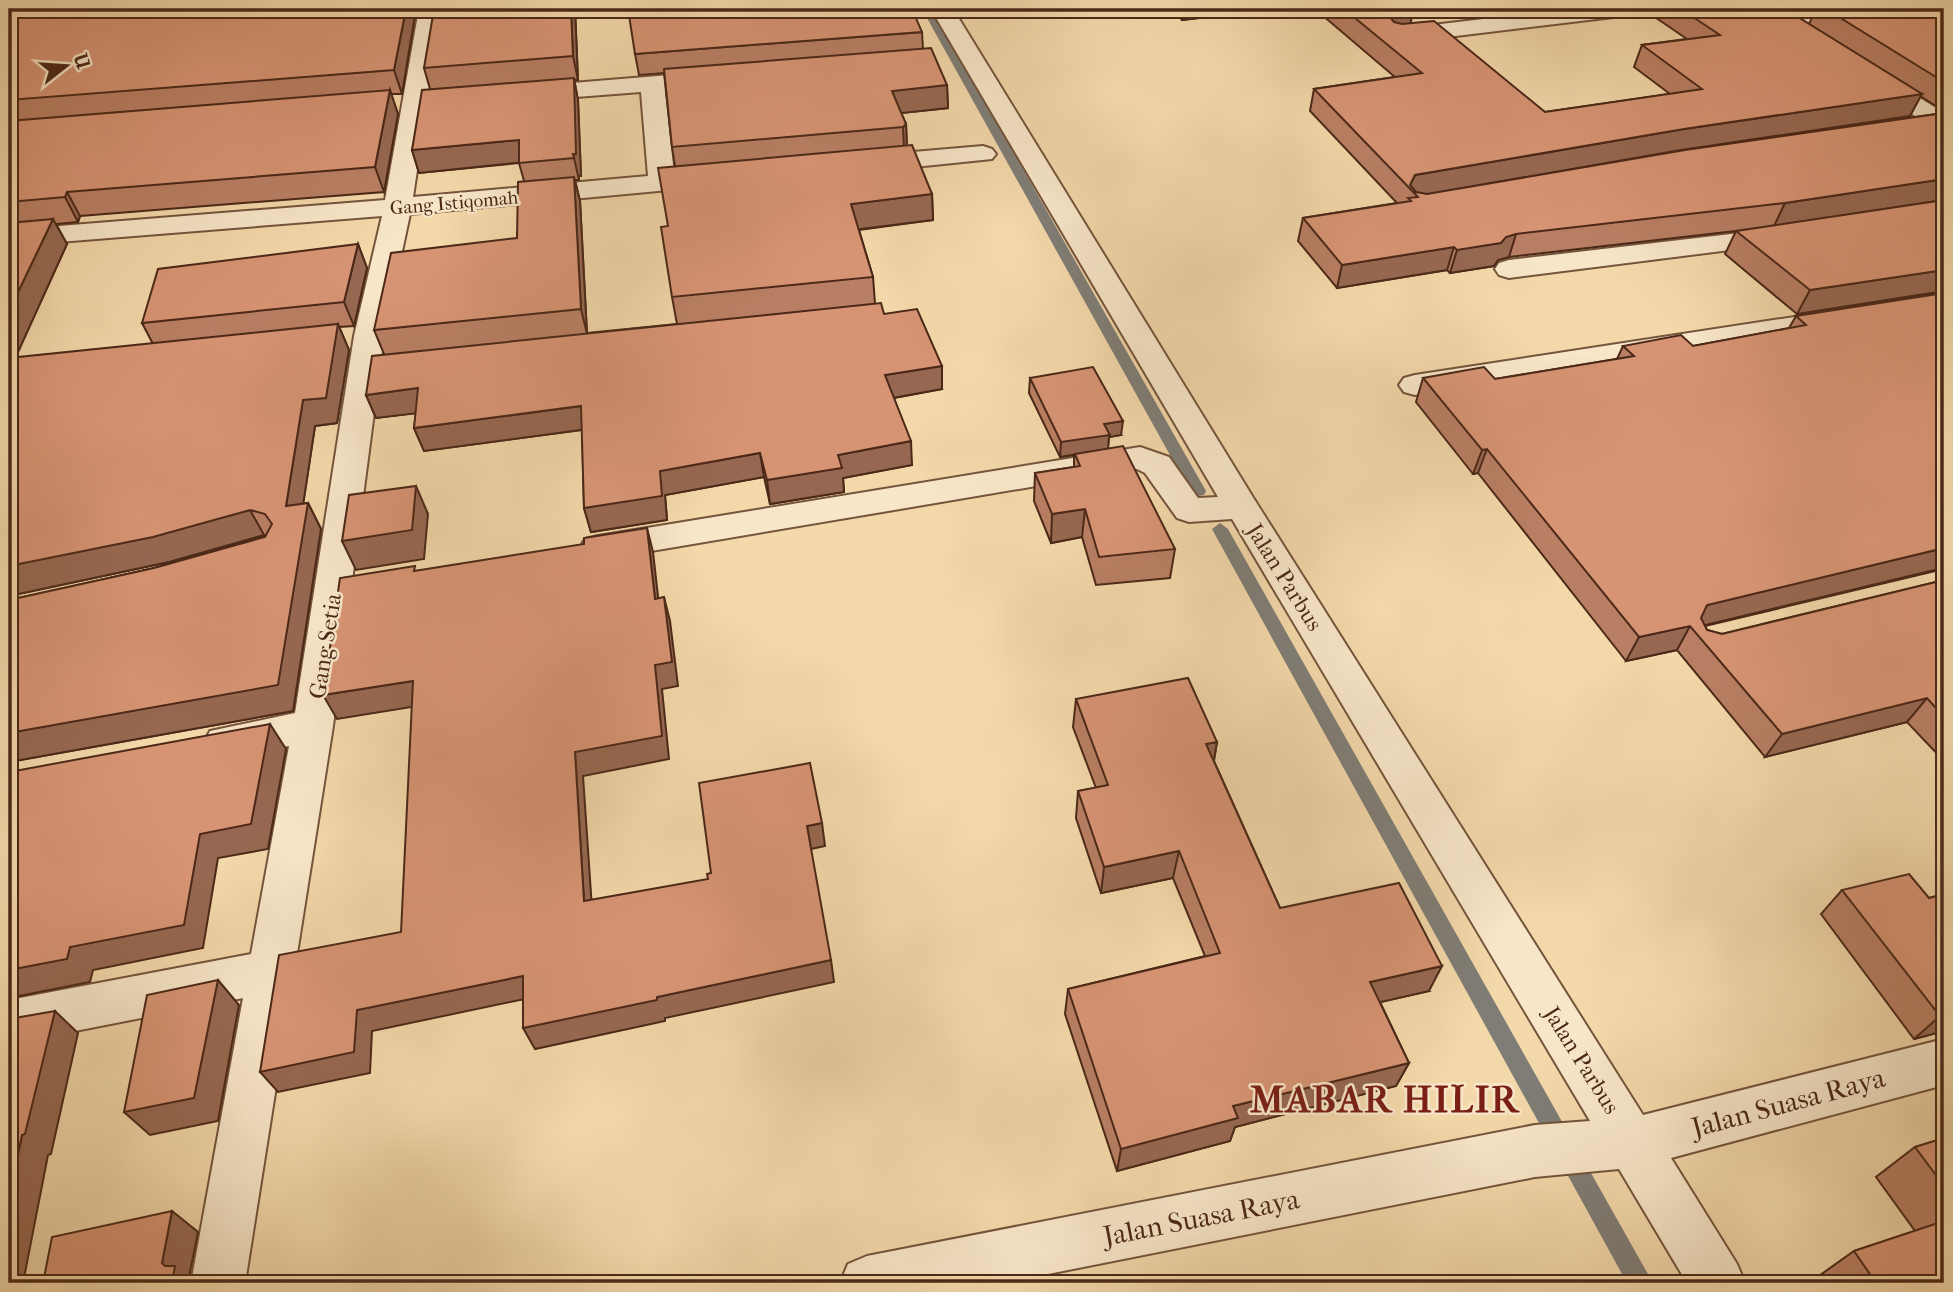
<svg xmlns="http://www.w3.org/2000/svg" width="1953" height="1292" viewBox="0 0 1953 1292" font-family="'IM FELL French Canon',serif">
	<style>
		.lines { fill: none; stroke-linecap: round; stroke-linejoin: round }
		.stream { fill: #7f7d76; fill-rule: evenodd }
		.minor-casing { stroke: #75543c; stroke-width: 4 }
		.minor { fill: #f7e6c8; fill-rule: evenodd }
		.wall { fill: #b97f64; stroke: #4b2818; stroke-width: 2 }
		.shaded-wall { fill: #966851; stroke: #4b2818; stroke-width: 2 }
		.building { fill: #d79474; stroke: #4b2818; stroke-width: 2 }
		.labels { text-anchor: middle; stroke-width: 5; stroke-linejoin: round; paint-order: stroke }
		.far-street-label { font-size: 19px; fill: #4b2818; stroke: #f7e6c8 }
		.street-label { font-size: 23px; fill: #4b2818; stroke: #f7e6c8 }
		.near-street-label { font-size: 28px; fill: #4b2818; stroke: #f7e6c8 }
		.near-district-label { font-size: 37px; font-weight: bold; letter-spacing: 2px; fill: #7a1f14; stroke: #f7e6c8 }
	</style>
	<rect width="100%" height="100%" fill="#f3d8aa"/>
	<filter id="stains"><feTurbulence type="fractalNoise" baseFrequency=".00286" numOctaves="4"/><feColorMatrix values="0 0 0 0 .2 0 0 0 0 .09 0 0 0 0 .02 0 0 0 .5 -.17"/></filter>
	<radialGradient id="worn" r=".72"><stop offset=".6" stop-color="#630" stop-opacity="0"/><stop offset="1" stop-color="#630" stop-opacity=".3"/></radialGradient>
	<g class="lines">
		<g class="stream">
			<polygon points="922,9 932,9 1206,491 1204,495 1198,496 1190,491"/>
			<polygon points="1220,523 1228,529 1653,1283 1627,1283 1212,529"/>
		</g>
		<g class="minor-casing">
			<g id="minor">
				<polygon points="419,9 441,9 413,197 648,176 641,92 524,101 515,99 512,94 515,89 524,87 718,71 726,73 730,78 726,83 665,90 674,174 712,170 721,172 725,178 721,184 712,186 410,214 384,336 333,726 245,1283 191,1283 243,998 9,1044 9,1000 251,954 289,746 224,758 210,753 204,742 210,731 295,713 354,336 382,216 9,246 9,230 385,200"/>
				<polygon points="931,9 953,9 1254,499 1643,1115 1944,1039 1944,1085 1671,1158 1737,1264 1745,1283 1687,1283 1619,1169 1535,1177 1003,1283 840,1283 848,1264 867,1256 1535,1125 1590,1121 1232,519 1189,522 1177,518 1145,473 1137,469 598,560 585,557 580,548 585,539 598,536 1140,447 1169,457 1198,498 1218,497"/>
				<polygon points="1569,9 1633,9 1630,14 1622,16 1398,43 1390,41 1387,36 1390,31 1398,29"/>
				<polygon points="1807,9 1867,9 1864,14 1856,16 1780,26 1772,24 1769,19 1772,14"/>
				<polygon points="1872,71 1880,73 1944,113 1944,131 1935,129 1864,83 1860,78 1864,73"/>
				<polygon points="983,146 992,149 996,154 992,159 866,172 857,170 853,164 857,158 866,156"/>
				<polygon points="1783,228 1793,230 1797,236 1793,242 1509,278 1499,275 1495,269 1499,263 1509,260"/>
				<polygon points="1944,294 1944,312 1415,395 1404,392 1399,385 1404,378 1415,375"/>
			</g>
		</g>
		<use href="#minor" class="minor"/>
	</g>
	<g class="wall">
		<polygon points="9,9 416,9 402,94 391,94 398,114 384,192 80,216 78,222 56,224 67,244 15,358 153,344 142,323 358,244 367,268 354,326 339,327 349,350 337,423 315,426 303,504 308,503 321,529 293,711 9,762 9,600 154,568 265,536 169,562 9,596"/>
		<polygon points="575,9 578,80 574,80 578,100 581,176 579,176 579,180 575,180 580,201 587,333 677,324 672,297 668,226 675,166 672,147 664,73 639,75 635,54 922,32 923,49 947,85 948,108 901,113 906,124 907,146 932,194 933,220 859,230 873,277 875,303 884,314 942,389 894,398 912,465 843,478 844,492 770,504 764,477 665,495 667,520 591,532 584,508 582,430 424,451 414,428 416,413 376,418 366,395 384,354 374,330 517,238 524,181 519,163 419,173 412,150 430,89 424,68"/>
		<polygon points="1172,9 1306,9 1235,16 1232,14 1182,20"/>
		<polygon points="1315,9 1414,9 1410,23 1545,112 1670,94 1634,67 1642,45 1687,39 1643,9 1789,9 1785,9 1809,24 1816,9 1944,9 1944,111 1920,96 1910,116 1675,151 1944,113 1944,292 1797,314 1725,254 1736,231 1509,257 1498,260 1494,266 1450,273 1447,270 1337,288 1298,241 1303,218 1397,203 1310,111 1314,89 1395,77"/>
		<polygon points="1944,293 1944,569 1705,626 1707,630 1722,634 1944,580 1944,761 1907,722 1765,757 1677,650 1626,661 1478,473 1473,474 1416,402 1423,378 1495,379 1617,359 1623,346 1693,346 1789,328 1796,316"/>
		<polygon points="1030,378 1121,435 1109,437 1108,448 1175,549 1170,578 1096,585 1082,537 1051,543 1034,501 1035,473 1074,467 1074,455 1060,457 1029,393"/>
		<polygon points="1076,699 1217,742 1214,761 1280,908 1429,991 1380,1002 1409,1063 1396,1086 1235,1127 1230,1141 1117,1171 1065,1014 1068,989 1205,956 1173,878 1101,893 1076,818 1078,791 1096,788 1073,727"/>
		<polygon points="1842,890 1929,898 1944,894 1944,1031 1914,1039 1821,914"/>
		<polygon points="1944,1138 1944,1283 1820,1283 1816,1278 1854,1251 1915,1231 1876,1177 1915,1147"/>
	</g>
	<g class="shaded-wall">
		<polygon points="406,9 416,9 402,94 394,70"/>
		<polygon points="571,9 575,9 578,80 573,56"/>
		<polygon points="1183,9 1233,9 1232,14 1182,20"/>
		<polygon points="1236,9 1306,9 1235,16"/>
		<polygon points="1393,9 1414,9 1410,25 1389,28 1389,16"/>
		<polygon points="574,78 578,100 581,176 579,176 579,180 574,158"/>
		<polygon points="947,85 948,108 893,114 892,91"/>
		<polygon points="390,90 398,114 384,192 375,167"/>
		<polygon points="1922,94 1910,116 1675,151 1418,196 1410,185 1415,175 1684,129"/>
		<polygon points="906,124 907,148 904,150 903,127"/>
		<polygon points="519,140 525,162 419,173 412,150"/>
		<polygon points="574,177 580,201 587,334 581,309"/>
		<polygon points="1944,179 1944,200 1774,226 1785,203"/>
		<polygon points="67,192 80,216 78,222 65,197"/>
		<polygon points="932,194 933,220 853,230 851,204"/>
		<polygon points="53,219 67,244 14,361 9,362 9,311"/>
		<polygon points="1516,234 1509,257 1498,260 1494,266 1450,273 1457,250"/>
		<polygon points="358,244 367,268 354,326 344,302"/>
		<polygon points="1454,247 1447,270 1337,288 1342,265"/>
		<polygon points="1944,270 1944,291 1797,314 1810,290"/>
		<polygon points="338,324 349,350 337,423 315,426 299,532 286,506 303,400"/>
		<polygon points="942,366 942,389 887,399 885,375"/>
		<polygon points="418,388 427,412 376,418 366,395"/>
		<polygon points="581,406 588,429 424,451 414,428"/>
		<polygon points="1123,421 1121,435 1109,437 1108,449 1060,457 1061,442 1104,424"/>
		<polygon points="911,441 912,465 843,478 844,492 770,504 767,480 838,455"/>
		<polygon points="1487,449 1478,473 1473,474 1482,450"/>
		<polygon points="760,453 764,477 665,495 667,520 591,532 584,508 660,471"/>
		<polygon points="416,486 428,514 424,559 356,570 342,541"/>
		<polygon points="308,503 321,529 293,711 9,762 9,733"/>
		<polygon points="1085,509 1082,537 1051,543 1052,514"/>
		<polygon points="250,510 264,535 169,562 9,596 9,566"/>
		<polygon points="647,528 653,552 661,623 655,599"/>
		<polygon points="1944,548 1943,568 1693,628 1707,605"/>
		<polygon points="664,597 670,621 678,686 662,689 669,759 583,776 593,923 584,901 575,752 655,665"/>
		<polygon points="1690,626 1677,650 1626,661 1639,637"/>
		<polygon points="413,681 424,705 337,719 323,695"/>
		<polygon points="1927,698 1907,722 1765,757 1782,734"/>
		<polygon points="270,724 286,749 268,849 218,858 203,948 93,970 90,982 9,998 9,970 70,947 200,834"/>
		<polygon points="1217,742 1212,770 1206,744"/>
		<polygon points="822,823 825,846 811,849 807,826"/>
		<polygon points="1179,851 1173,878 1101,893 1104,867"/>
		<polygon points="831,960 834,982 665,1018 665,1021 535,1049 523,1028 657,997"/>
		<polygon points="1442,966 1429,991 1359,1007 1370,982"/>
		<polygon points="523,976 534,997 372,1031 370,1073 278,1092 260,1072 357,1010"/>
		<polygon points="218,980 239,1005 218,1121 150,1135 124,1112"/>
		<polygon points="55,1011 78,1033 51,1154 48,1155 23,1283 9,1283 9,1198 22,1135"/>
		<polygon points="1944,1015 1944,1031 1914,1039 1940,1016"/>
		<polygon points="1409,1063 1396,1086 1235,1127 1230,1141 1117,1171 1121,1149 1233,1106"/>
		<polygon points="172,1211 198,1232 189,1277 197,1283 172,1283 165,1266 162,1263"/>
	</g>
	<g class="building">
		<polygon points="9,9 406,9 394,70 9,100"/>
		<polygon points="434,9 571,9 573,56 424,68"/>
		<polygon points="628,9 912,9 922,32 635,54"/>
		<polygon points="1344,9 1393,9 1389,16 1394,22 1402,24 1434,21 1545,112 1702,89 1642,45 1720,35 1681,9 1785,9 1922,94 1684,129 1415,175 1410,185 1416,192 1427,194 1685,150 1944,113 1944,179 1785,203 1516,234 1506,237 1501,243 1457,250 1454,247 1342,265 1303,218 1411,201 1408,198 1418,197 1314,89 1422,73"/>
		<polygon points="1826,9 1944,9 1944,82"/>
		<polygon points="931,48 947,85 892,91 906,124 903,127 672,147 664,69"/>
		<polygon points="574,78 576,154 573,154 574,158 519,163 519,140 412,150 422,90"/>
		<polygon points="390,90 375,167 67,192 65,197 9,202 9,121"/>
		<polygon points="912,145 932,194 851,204 873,277 672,297 661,227 668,226 658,168"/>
		<polygon points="574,177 581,309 374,330 391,253 517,238 518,182"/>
		<polygon points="1944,200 1944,270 1810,290 1736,231"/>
		<polygon points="53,219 9,311 9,223"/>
		<polygon points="358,244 344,302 142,323 158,269"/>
		<polygon points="1944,293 1944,548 1707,605 1701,618 1707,630 1722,634 1944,580 1944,717 1927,698 1782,734 1690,626 1639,637 1487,449 1482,450 1423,378 1484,367 1495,379 1634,356 1623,346 1681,335 1693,346 1806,325 1796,316"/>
		<polygon points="881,303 884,314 917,309 942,366 885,375 911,441 838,455 842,468 767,480 760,453 660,471 662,496 584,508 581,406 414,428 418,388 366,395 372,356"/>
		<polygon points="338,324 326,398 303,400 286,506 308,503 278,685 9,733 9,600 154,568 265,537 272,524 265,514 250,510 153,537 9,566 9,358"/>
		<polygon points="1093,367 1123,421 1104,424 1110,435 1061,442 1030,378"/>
		<polygon points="1123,446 1175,549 1099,557 1085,509 1052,514 1035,473 1080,466 1075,454"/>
		<polygon points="416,486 412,530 342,541 349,495"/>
		<polygon points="647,528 655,599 664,597 672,662 655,665 662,736 575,752 584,901 708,879 707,874 711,873 699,783 810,763 822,823 807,826 831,960 657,997 657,1000 523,1028 523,976 357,1010 354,1052 260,1072 279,955 401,932 413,681 323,695 340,578 415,566 414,571 584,544 584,538"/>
		<polygon points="1188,678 1217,742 1206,744 1280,908 1399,883 1442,966 1370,982 1409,1063 1233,1106 1238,1118 1121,1149 1068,989 1220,953 1179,851 1104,867 1078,791 1108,785 1076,699"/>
		<polygon points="270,724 251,824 200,834 184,925 70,947 67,959 9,970 9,772"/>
		<polygon points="1909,874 1929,898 1944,894 1944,1015 1940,1016 1842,890"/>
		<polygon points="218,980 194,1098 124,1112 147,995"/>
		<polygon points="55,1011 25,1134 22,1135 9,1198 9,1019"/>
		<polygon points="1944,1138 1944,1186 1915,1147"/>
		<polygon points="172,1211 162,1263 165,1266 175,1266 172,1283 43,1283 52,1237"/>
		<polygon points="1944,1221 1944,1283 1876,1283 1854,1251"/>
	</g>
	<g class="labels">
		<g class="far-street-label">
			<text transform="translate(454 202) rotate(-5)" y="7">Gang Istiqomah</text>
		</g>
		<g class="street-label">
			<text transform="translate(1285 577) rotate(58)" y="8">Jalan Parbus</text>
			<text transform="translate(325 646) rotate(-81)" y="8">Gang Setia</text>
			<text transform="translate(1582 1060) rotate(58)" y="8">Jalan Parbus</text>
		</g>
		<g class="near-street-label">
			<text transform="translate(1788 1102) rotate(-15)" y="10">Jalan Suasa Raya</text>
			<text transform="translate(1201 1217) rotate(-11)" y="10">Jalan Suasa Raya</text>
		</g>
		<g class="near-district-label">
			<text x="1385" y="1112">MABAR HILIR</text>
		</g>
	</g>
	<rect width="1953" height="1292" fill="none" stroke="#f3d8aa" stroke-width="35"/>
	<rect x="10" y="10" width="1932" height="1271" fill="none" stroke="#4b2818" stroke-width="3.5"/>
	<rect x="18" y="18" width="1918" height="1257" fill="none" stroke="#4b2818" stroke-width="2"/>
	<g transform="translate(66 66) rotate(73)" stroke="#f7e6c8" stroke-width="5" paint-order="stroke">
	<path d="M0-5L12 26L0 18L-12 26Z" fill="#4b2818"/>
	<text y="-10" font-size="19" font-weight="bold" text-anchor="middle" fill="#4b2818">U</text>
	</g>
	<rect width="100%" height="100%" filter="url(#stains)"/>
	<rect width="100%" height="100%" fill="url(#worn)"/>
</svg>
